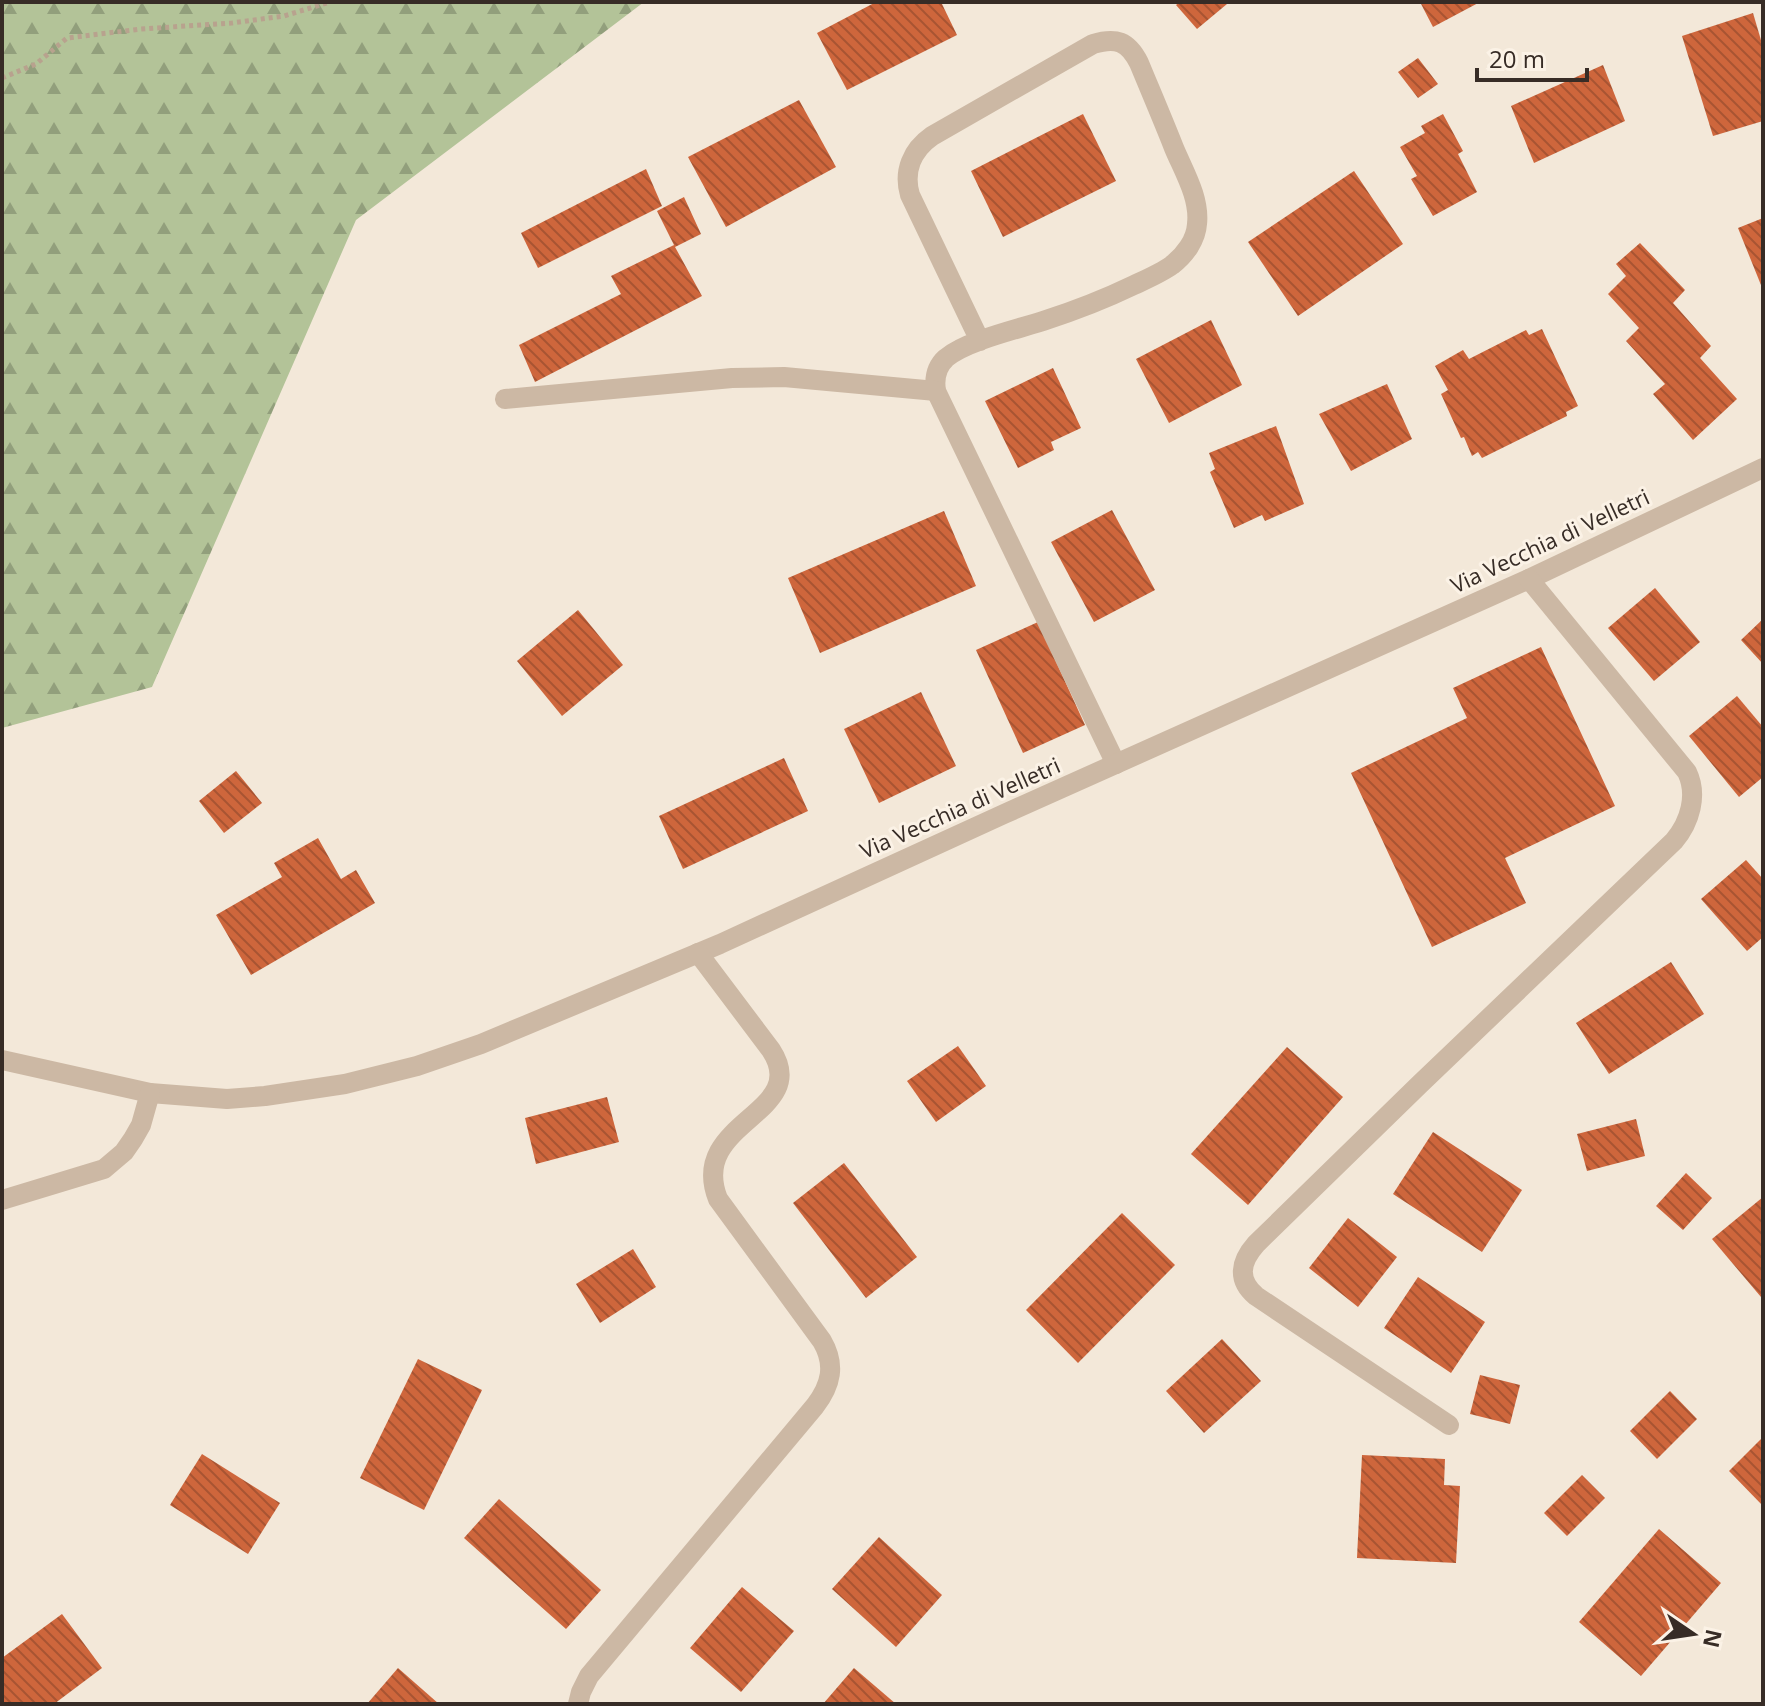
<svg xmlns="http://www.w3.org/2000/svg" width="1765" height="1706" viewBox="0 0 1765 1706" font-family="'Open Sans',sans-serif">
	<style>
		.forest { fill: url(#forest-firs) }
		.building { fill: url(#building-back-hatch) }
		.lines { fill: none; stroke-linecap: round; stroke-linejoin: round }
		.path { stroke: #b8a28e; stroke-width: 5; stroke-dasharray: 4 4; stroke-linecap: butt }
		.minor { stroke: #ccb8a4; stroke-width: 20 }
		.labels { text-anchor: middle; stroke-width: 6; stroke-linejoin: round; paint-order: stroke }
		.street-label { font-size: 22px; fill: #372c26; stroke: #fbf2e6 }
	</style>
	<defs>
		<pattern id="forest-firs" width="22" height="20" patternUnits="userSpaceOnUse" patternTransform="scale(2)"><rect width="22" height="20" fill="#b3c398"/><path d="M5 1l3.5 6h-7zM16 11l3.5 6h-7z" fill="#929f7c"/></pattern>
		<pattern id="building-back-hatch" width="6" height="6" patternUnits="userSpaceOnUse" patternTransform="scale(2)"><rect width="6" height="6" fill="#ce663c"/><path d="M-1 5l2 2M0 0l6 6M5-1l2 2" fill="none" stroke="#a85432"/></pattern>
	</defs>
	<rect width="100%" height="100%" fill="#f3e8d9"/>
	<polygon class="forest" points="2,2 644,2 356,220 152,687 2,728"/>
	<g class="building">
		<polygon points="876,2 941,2 957,35 847,90 817,33"/>
		<polygon points="1180,2 1226,2 1227,4 1197,29 1176,5"/>
		<polygon points="1420,2 1480,2 1433,27"/>
		<polygon points="1753,13 1763,47 1763,121 1713,136 1682,36"/>
		<polygon points="1418,58 1438,84 1418,98 1398,72"/>
		<polygon points="1603,65 1625,121 1534,163 1511,106"/>
		<polygon points="799,100 836,167 726,227 688,157"/>
		<polygon points="1083,114 1116,181 1003,237 971,171"/>
		<polygon points="1443,114 1463,151 1458,154 1477,192 1433,216 1411,179 1417,176 1400,147 1425,133 1421,126"/>
		<polygon points="646,169 662,206 538,268 521,233"/>
		<polygon points="1354,171 1403,244 1298,316 1248,242"/>
		<polygon points="684,197 701,234 675,247 702,296 535,382 519,345 621,294 611,276 674,245 675,247 657,211"/>
		<polygon points="1763,218 1763,290 1738,228"/>
		<polygon points="1640,243 1685,290 1673,303 1711,346 1700,358 1737,399 1693,440 1653,394 1665,384 1626,341 1639,328 1608,294 1626,276 1616,264"/>
		<polygon points="1211,320 1242,385 1169,423 1136,359"/>
		<polygon points="1542,329 1578,406 1566,412 1567,416 1482,458 1478,452 1472,456 1464,437 1461,438 1441,394 1448,390 1435,366 1463,350 1469,359 1526,330 1529,335"/>
		<polygon points="1053,368 1081,428 1051,442 1054,450 1018,468 985,401"/>
		<polygon points="1387,384 1412,439 1351,471 1319,414"/>
		<polygon points="1276,426 1304,504 1265,521 1262,515 1234,528 1210,472 1215,469 1209,453"/>
		<polygon points="1112,510 1155,590 1094,622 1051,542"/>
		<polygon points="944,511 976,586 820,653 788,578"/>
		<polygon points="1655,588 1700,642 1654,681 1608,628"/>
		<polygon points="578,610 623,665 562,716 517,661"/>
		<polygon points="1763,619 1763,664 1741,640"/>
		<polygon points="1038,622 1085,725 1023,753 976,650"/>
		<polygon points="1541,647 1615,806 1505,858 1526,903 1432,947 1351,773 1467,718 1453,688"/>
		<polygon points="921,692 956,766 879,803 844,729"/>
		<polygon points="1737,696 1763,727 1763,777 1739,797 1689,736"/>
		<polygon points="784,758 808,811 683,869 659,816"/>
		<polygon points="236,771 262,803 224,833 199,801"/>
		<polygon points="318,838 341,879 356,870 375,903 251,975 216,915 282,877 274,863"/>
		<polygon points="1746,860 1763,879 1763,937 1747,951 1701,899"/>
		<polygon points="1671,962 1704,1014 1609,1074 1576,1023"/>
		<polygon points="958,1046 986,1086 936,1122 907,1081"/>
		<polygon points="1287,1047 1343,1097 1248,1205 1191,1154"/>
		<polygon points="607,1097 619,1142 536,1164 525,1118"/>
		<polygon points="1636,1119 1645,1156 1587,1171 1577,1134"/>
		<polygon points="1433,1132 1522,1190 1482,1252 1393,1194"/>
		<polygon points="844,1163 917,1257 866,1298 793,1203"/>
		<polygon points="1686,1173 1712,1198 1683,1230 1656,1206"/>
		<polygon points="1763,1197 1763,1295 1761,1297 1712,1239"/>
		<polygon points="1122,1213 1175,1265 1078,1363 1026,1310"/>
		<polygon points="1348,1218 1397,1257 1358,1307 1309,1268"/>
		<polygon points="633,1249 656,1287 600,1323 576,1284"/>
		<polygon points="1418,1277 1485,1322 1451,1373 1384,1328"/>
		<polygon points="1222,1339 1261,1381 1204,1433 1166,1391"/>
		<polygon points="418,1359 482,1390 424,1510 360,1478"/>
		<polygon points="1480,1375 1520,1385 1510,1424 1470,1414"/>
		<polygon points="1670,1391 1697,1419 1657,1459 1630,1431"/>
		<polygon points="1763,1437 1763,1506 1729,1471"/>
		<polygon points="202,1454 280,1503 248,1554 170,1505"/>
		<polygon points="1362,1455 1445,1459 1444,1485 1460,1486 1456,1563 1357,1558"/>
		<polygon points="1582,1475 1605,1498 1567,1536 1544,1513"/>
		<polygon points="499,1499 601,1590 566,1629 464,1538"/>
		<polygon points="1659,1529 1721,1583 1641,1676 1579,1622"/>
		<polygon points="879,1537 942,1595 896,1647 832,1589"/>
		<polygon points="742,1587 794,1631 741,1692 690,1648"/>
		<polygon points="62,1614 102,1668 54,1704 2,1704 2,1658"/>
		<polygon points="398,1668 439,1704 367,1704"/>
		<polygon points="854,1668 896,1704 823,1704"/>
	</g>
	<g class="lines">
		<polyline class="path" points="2,78 36,64 67,38 141,29 232,23 284,16 330,2"/>
		<g class="minor">
			<path d="M980 341 910 195C903 171 912 150 932 136L1093 44C1116 37 1128 41 1139 63 1151 92 1163 120 1174 148 1184 172 1200 198 1197 224 1196 240 1185 255 1172 265 1161 273 1147 279 1134 285 1105 299 1074 311 1043 321 1018 329 966 341 946 358 936 367 934 378 936 391L1116 764"/>
			<polyline points="505,399 732,378 784,377 936,391"/>
			<polyline points="2,1060 150,1093 227,1099 265,1096 345,1084 417,1066 481,1044 720,944 1004,814 1529,579 1763,468"/>
			<polyline points="2,1200 104,1169 124,1152 133,1139 141,1125 150,1093"/>
			<path d="M1449 1425 1256 1296C1237 1280 1240 1262 1256 1244L1420 1084 1674 841C1690 822 1698 795 1687 772L1529 579"/>
			<path d="M578 1704 581 1692 589 1676 815 1406C831 1385 836 1365 822 1341L718 1199C687 1121 813 1114 771 1050L698 953"/>
		</g>
	</g>
	<g class="labels">
		<g class="street-label">
			<text transform="translate(1550 541) rotate(-25)" y="8">Via Vecchia di Velletri</text>
			<text transform="translate(960 808) rotate(-24)" y="8">Via Vecchia di Velletri</text>
		</g>
	</g>
	<rect width="1765" height="1706" fill="none" stroke="#372c26" stroke-width="8"/>
	<g transform="translate(1693 1634) rotate(103)" stroke="#fbf2e6" stroke-width="6" paint-order="stroke">
	<path d="M0-6L14 30L0 20L-14 30Z" fill="#372c26"/>
	<text y="-12" font-size="22" font-weight="bold" text-anchor="middle" fill="#372c26">N</text>
	</g>
	<path d="M1477 68v12h110v-12" fill="none" stroke="#372c26" stroke-width="4"/>
	<text x="1489" y="68" font-size="24" fill="#372c26" stroke="#fbf2e6" stroke-width="6" paint-order="stroke">20 m</text>
</svg>
